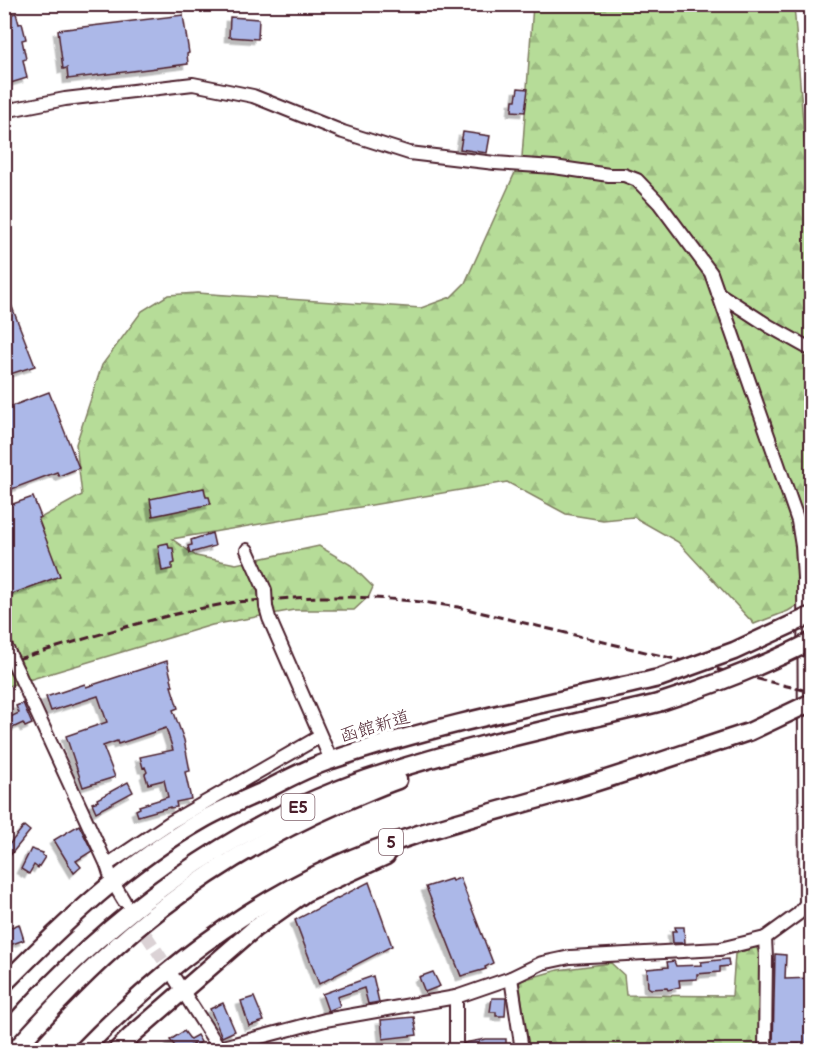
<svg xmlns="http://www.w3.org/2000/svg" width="816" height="1055" viewBox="0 0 816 1055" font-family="'Balsamiq Sans','Klee One',sans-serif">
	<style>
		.forest { fill: url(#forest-firs); stroke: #807e62; stroke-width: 1.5 }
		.building { fill: #acb8e8; stroke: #4a1f2b; stroke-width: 1.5; filter: url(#shadow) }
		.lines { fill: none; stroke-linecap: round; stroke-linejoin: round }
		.minor-tunnel { stroke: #dbd2d5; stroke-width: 12; stroke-dasharray: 12 6; stroke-linecap: butt }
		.minor-casing { stroke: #4a1f2b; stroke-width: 16 }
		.highway-casing { stroke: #4a1f2b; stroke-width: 21 }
		.minor { stroke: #fff; stroke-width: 12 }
		.highway { stroke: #fff; stroke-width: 16 }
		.rail { stroke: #4a1f2b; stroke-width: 3; stroke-dasharray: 9 4.5; stroke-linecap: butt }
		.minor-bridge-casing { stroke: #4a1f2b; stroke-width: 16; stroke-linecap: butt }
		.highway-bridge-casing { stroke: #4a1f2b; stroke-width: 21; stroke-linecap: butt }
		.minor-bridge { stroke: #fff; stroke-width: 12 }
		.highway-bridge { stroke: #fff; stroke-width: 16 }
		.labels { text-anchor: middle; stroke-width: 6; stroke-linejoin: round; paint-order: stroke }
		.shield { fill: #fff; stroke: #80626b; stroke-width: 1.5 }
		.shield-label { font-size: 16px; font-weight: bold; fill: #4a1f2b }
		.street-label { font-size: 18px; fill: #4a1f2b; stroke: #fff }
	</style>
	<defs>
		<pattern id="forest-firs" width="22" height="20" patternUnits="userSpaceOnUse" patternTransform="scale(1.5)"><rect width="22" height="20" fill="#b6dc98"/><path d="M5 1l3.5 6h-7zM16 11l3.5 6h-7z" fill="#9ebc83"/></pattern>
		<filter id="shadow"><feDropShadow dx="-4.5" dy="4.5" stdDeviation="0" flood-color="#0004"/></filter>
	</defs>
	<rect width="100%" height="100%" fill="#fff"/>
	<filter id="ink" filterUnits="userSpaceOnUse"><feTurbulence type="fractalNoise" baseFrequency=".0167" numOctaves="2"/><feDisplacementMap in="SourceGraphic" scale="12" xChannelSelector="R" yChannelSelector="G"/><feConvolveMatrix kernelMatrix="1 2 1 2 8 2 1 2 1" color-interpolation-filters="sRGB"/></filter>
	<g filter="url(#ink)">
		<g class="forest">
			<polygon points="533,5 794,5 809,200 812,201 811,597 788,611 754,624 678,542 634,517 603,520 566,514 507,482 172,539 196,556 236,564 319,546 351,565 373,587 369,596 354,610 294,610 212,625 5,687 4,538 82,495 76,444 102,365 142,311 168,295 197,293 421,308 451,297 465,283 522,157"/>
			<polygon points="756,947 762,958 759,1050 529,1050 519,981 558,970 611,963 624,975 626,995 732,996 735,954"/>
		</g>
		<g class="building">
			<polygon points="16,13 19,24 22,23 26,39 22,40 26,59 23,60 27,78 4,85 4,16"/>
			<polygon points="183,15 189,53 187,54 188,64 68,79 67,68 63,69 58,30"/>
			<polygon points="230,17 259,19 258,39 229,37"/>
			<polygon points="518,88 528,89 525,112 512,111 513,100 516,100"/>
			<polygon points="463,132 490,136 487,153 460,149"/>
			<polygon points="5,289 35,366 4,376 4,290"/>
			<polygon points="49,392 79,468 59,476 57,472 4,492 4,409"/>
			<polygon points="204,488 206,497 209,497 211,504 153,516 150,499"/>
			<polygon points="33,497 41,517 38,518 60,576 4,597 4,555 8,553 4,543 4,507"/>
			<polygon points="212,533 215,546 190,553 188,546 192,545 191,540"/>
			<polygon points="168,543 169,548 173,548 175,563 172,564 172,569 162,571 158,545"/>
			<polygon points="167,661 173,686 171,686 178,708 173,710 184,740 190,771 185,772 191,799 176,802 177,807 170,808 170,807 138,816 136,810 140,808 139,806 168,797 164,780 148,784 145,774 147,772 145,767 143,768 140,757 173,750 166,728 118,744 117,741 103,746 115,777 83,787 66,736 107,722 98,696 51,711 46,697 85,684 86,687"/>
			<polygon points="23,703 32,724 25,727 23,723 4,732 4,720 19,713 16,706"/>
			<polygon points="128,782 133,792 96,812 92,803 98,801 97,799"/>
			<polygon points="79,825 92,851 76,861 81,867 74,873 54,840"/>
			<polygon points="24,826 30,831 4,863 4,851"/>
			<polygon points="31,849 43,853 42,855 45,857 38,868 34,865 29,874 21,869"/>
			<polygon points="460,878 493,963 485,967 486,969 461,976 426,887 451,879 452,881"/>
			<polygon points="369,882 392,946 319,984 295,920"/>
			<polygon points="19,924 24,940 4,947 4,930"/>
			<polygon points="675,927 684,927 685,943 673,943 672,931 676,931"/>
			<polygon points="775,954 786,955 785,979 812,978 812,1050 799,1050 799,1044 773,1046"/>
			<polygon points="728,959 729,966 720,967 720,972 697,974 697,979 679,980 680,987 668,990 667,988 651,989 648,987 647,969 668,967 667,962 674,961 676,966 702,965 701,962"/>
			<polygon points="433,972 440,986 425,992 419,977"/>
			<polygon points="373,976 379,1002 368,1004 364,988 337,997 340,1006 328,1011 322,994"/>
			<polygon points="254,997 264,1021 249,1026 241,1001"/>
			<polygon points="492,998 506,998 505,1016 496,1016 496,1012 490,1012"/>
			<polygon points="223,1003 235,1031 222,1037 210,1009"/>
			<polygon points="414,1017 417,1035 383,1039 381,1020"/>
			<polygon points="184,1031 190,1039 197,1035 201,1042 194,1047 193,1044 184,1050 169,1050 175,1046 170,1040"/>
			<polygon points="486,1039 506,1039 506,1050 464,1050 464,1043"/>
		</g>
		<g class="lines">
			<polyline class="minor-tunnel" points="136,920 173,975"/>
			<g class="minor-casing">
				<g id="minor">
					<polyline points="4,111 65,99 193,84 253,96 343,132 409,153 495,163 554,167 609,175 624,175 637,180 659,203 711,273 798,521 802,546 804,578 806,904"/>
					<polyline points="718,293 769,326 812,350"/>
					<polyline points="247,550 265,590"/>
					<polyline points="266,607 269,618 331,760"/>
					<polyline points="4,643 9,653"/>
					<polyline points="17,670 107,865 112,881 124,901"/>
					<polyline points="107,865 171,822 319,737"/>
					<polyline points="765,938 766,958 765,1050"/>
					<polyline points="511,978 522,1050"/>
					<polyline points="175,979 219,1048"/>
					<polyline points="456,997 456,1050"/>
					<polyline points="216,1050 219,1048 325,1020 456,997 511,978 542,963 570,957 720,949 765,938 798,914 806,904 812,903"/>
				</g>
			</g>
			<g class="highway-casing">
				<g id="highway">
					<path d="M4 984C65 922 128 862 204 819 224 808 245 799 266 790 287 779 309 767 332 760 438 724 549 703 659 678"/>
					<path d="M4 1035C106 917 235 820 385 773 474 744 567 725 658 703"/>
					<path d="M15 1050C111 940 204 863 339 804 359 796 378 787 398 780"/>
					<path d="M83 1050C155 976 240 909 334 866 405 834 480 816 554 795 620 776 684 753 749 732"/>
					<polyline points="117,1050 131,1036 254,929 305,893 386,856"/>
				</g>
			</g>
			<use href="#minor" class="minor"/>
			<use href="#highway" class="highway"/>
			<path class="rail" d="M4 663C79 641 153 616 230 603 242 601 254 601 266 600 331 594 394 597 458 607L812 692"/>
			<g class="minor-bridge-casing">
				<g id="minor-bridge">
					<polyline points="265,590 266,607"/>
					<polyline points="9,653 17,670"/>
				</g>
			</g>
			<g class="highway-bridge-casing">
				<g id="highway-bridge">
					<polyline points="659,678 734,651 812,615"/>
					<path d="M658 703C711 686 762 667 812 641"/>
					<polyline points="749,732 812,702"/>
				</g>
			</g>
			<use href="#minor-bridge" class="minor-bridge"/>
			<use href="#highway-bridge" class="highway-bridge"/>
		</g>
	</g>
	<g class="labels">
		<g class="shield">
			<rect x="281.5" y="794" width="33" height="26" rx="4.5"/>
			<rect x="379" y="829" width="24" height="26" rx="4.5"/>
		</g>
		<g class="shield-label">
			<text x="298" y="813">E5</text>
			<text x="391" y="848">5</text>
		</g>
		<g class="street-label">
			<text transform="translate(375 726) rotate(-17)" y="6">函館新道</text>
		</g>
	</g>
	<rect width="816" height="1055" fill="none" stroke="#fff" stroke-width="24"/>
	<rect x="12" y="12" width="792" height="1031" fill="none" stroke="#4a1f2b" stroke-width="2" filter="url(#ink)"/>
</svg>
